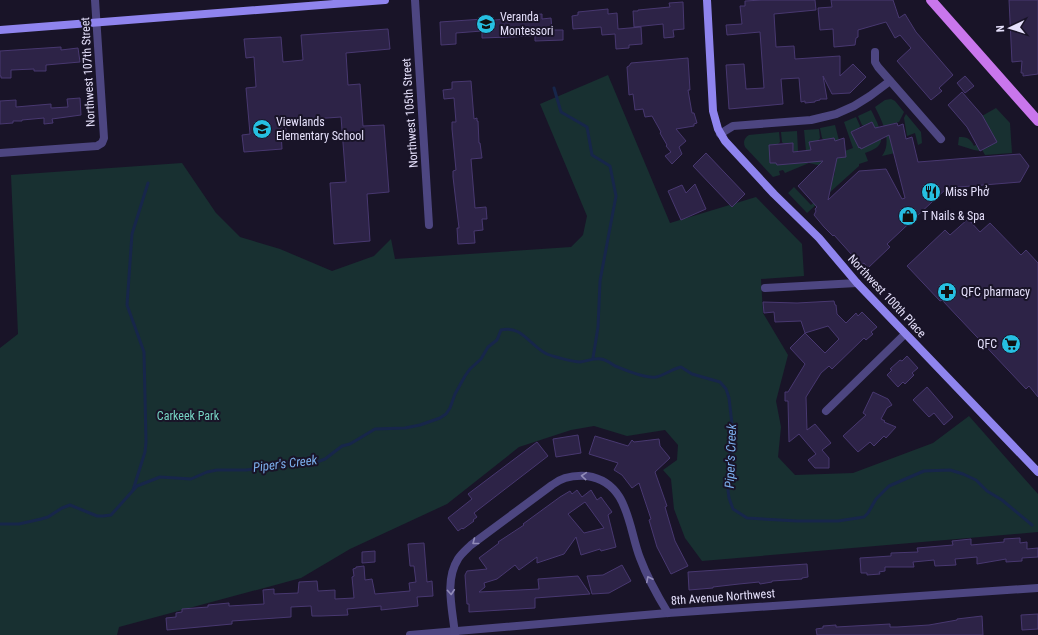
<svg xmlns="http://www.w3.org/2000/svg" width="1038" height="635" viewBox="0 0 1038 635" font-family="'Roboto Condensed',sans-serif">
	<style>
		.green { fill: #183031 }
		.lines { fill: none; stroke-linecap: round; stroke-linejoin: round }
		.stream { stroke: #17264a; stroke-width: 3 }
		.building { fill: #2d2347; stroke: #483870; fill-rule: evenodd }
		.street { stroke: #4d4681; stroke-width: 8 }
		.secondary { stroke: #8f84ee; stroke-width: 8 }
		.primary { stroke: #c976ec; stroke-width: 10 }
		.oneway { stroke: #918bb8 }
		.labels { text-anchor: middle; stroke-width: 4; stroke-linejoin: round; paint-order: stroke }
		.poi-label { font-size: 12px; fill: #e5e0fb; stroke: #191428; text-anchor: start }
		.street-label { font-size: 12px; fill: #e5e0fb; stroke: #191428 }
		.park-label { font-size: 12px; fill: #75d2c2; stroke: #191428 }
		.water-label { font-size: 13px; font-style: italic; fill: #7cafed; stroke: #191428 }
	</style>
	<rect width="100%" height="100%" fill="#191428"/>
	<g class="green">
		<polygon points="608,75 670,223 756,197 802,244 804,276 761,279 763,313 788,355 776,401 781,427 778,457 795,475 853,473 933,443 969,416 1038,494 1038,532 702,561 685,538 674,509 671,479 663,470 677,460 678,445 665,430 627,436 594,426 571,430 519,447 447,504 350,549 301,578 119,627 117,635 0,635 0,348 18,334 11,175 182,163 216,213 240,237 280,249 332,271 374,256 391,239 395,259 571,247 583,235 587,216 540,104"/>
		<path d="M891 99 895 101 904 112 899 122 889 125 895 153 882 156C893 142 882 121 875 107L885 100Z"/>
		<polygon points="996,108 1010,123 1012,153 985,155 968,124"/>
		<path d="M871 110C875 118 886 137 879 145 876 149 870 151 865 153L868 161 859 164V166L807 213 788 193 794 187 811 205 827 190 829 175 834 176 835 169 809 163 785 173 783 170 779 171 780 175 773 177 745 147C743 142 744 138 749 135L779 132 780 142 778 144 769 145 770 163 794 161 793 143H783L782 142 781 132 797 131 798 151 797 152V163H809L808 151H806L804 130 819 129 820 138 818 141 809 143 813 161 824 140 822 138 820 128 835 125 842 152 853 148 844 122 856 117 860 126 859 128 851 132 859 148C870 145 870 145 880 138L872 122 864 126 862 125 858 116Z"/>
		<polygon points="906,114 921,132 922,143 918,145 915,133 907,136 904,118"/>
		<path d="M959 137C967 137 970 138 974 146L977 144 980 151 974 150 958 145Z"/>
	</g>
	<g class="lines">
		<g class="stream">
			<polyline points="554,88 561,112 587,127 592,155 610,166 616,196 600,281 598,327 593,358"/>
			<polyline points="133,490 145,452 146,442 144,352 127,305 132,234 148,183"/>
			<path d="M0 524H19L41 519 48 517 62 508 70 505 97 516H103L111 515 137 486 160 477 191 479 207 472 217 470H246L277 466 298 459 317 462 325 459 342 446 350 444 375 429 405 428 420 425 440 418 446 414 450 408 455 394 465 376 470 369 481 359 488 347 497 340 501 330C521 325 529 344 545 353 550 356 574 362 580 362 588 361 593 358 601 359 607 360 610 363 615 366 625 370 645 379 656 377 665 375 672 369 681 367L692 374 720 382 726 389 729 398 733 433 730 446 731 475 728 490 729 498 733 509 747 518 797 521H838L864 517 868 513 876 499 889 486 924 471 950 470 963 474 976 480 987 491 1002 500 1032 525"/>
		</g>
	</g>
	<g class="building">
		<polygon points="762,0 815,0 816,10 774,14 776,47 794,46 795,59 840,56 840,76 853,64 866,77 850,93 832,94 823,76 827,99 820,99 820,100 815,101 815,102 805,103 805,101 801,102 799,78 781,79 783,104 729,109 726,65 744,64 746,89 764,88 760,32 727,35 726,25 742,24 740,6 745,6 745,1"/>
		<polygon points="831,0 893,0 899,18 905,14 916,32 953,75 939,88 942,91 931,100 897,61 911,48 900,35 895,38 886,22 858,30 858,37 856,38 855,45 834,47 833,29 820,30 818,8 832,7"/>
		<polygon points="1009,0 1038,0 1038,74 1023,76 1023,73 1021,73 1022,61 1012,62"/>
		<polygon points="683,2 684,29 673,30 674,37 664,38 663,24 634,27 633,11 638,11 638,10 670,7 669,3"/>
		<polygon points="608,9 608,14 617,13 618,29 641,27 642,44 629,45 629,48 616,49 615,34 602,35 601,27 573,29 572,16 578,15 578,12"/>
		<polygon points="542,14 542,19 551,18 552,30 563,30 563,40 535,41 535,36 482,38 482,31 456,33 456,44 441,45 440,22 483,19 483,21 506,19 506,17"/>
		<polygon points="388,29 390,49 346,53 348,85 360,84 363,126 384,125 389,192 367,194 370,241 334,244 330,183 346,182 341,117 285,121 286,131 281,132 282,149 244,152 242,135 250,134 246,88 256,87 254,57 246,58 244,39 281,37 283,62 303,60 301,35"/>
		<polygon points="61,47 61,50 78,48 80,62 46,65 46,71 34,71 34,69 11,70 11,78 1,78 1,76 0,76 0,51"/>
		<polygon points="688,58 690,90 688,90 692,113 694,113 697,123 694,124 694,126 676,129 686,141 679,147 682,154 672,164 665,156 671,152 666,146 667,145 660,133 661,132 652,116 645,117 643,109 635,110 633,94 629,95 627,67 629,66 631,63"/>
		<polygon points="965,76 974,86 965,93 957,83"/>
		<polygon points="471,81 474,119 477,118 477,121 478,121 479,143 480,143 482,158 471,159 475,208 486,207 487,219 482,219 483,230 474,231 475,243 458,244 457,228 459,228 453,177 453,171 456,170 452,129 452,122 456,122 454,98 444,99 443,90 452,89 452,82"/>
		<polygon points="962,92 982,115 997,142 980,151 967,127 948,105"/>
		<polygon points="80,98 81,115 52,119 53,123 44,124 44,118 22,120 22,121 13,121 13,123 0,124 0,101 16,100 16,107 51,104 51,108 68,107 67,99"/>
		<polygon points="872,122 875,128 897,123 898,126 903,124 906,139 912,137 918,162 1020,154 1029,166 1020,182 947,188 887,244 890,247 868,268 864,263 861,265 834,235 833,236 824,227 814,215 816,211 815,209 817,207 798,186 823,161 777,165 776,163 770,163 769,145 793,143 793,152 811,150 809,142 834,138 835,141 844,138 846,157 837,158 828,200 859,171 886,169 902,199 905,198 889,135 861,149 860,147 859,148 851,132"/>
		<polygon points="706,153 745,194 732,207 693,166"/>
		<polygon points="695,184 706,209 681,220 668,191 682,185 686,193"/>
		<polygon points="968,219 980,232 990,223 1021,255 1026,250 1038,263 1038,397 1029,386 1026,389 942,300 940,301 907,266 945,230 950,235"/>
		<polygon points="834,301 835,305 836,305 837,314 846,323 856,313 858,316 862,312 877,327 871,332 873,334 866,340 864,338 832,369 829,366 821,373 806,397 807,430 815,424 831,443 822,450 829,458 829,468 815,468 808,460 816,454 799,434 789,442 788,401 785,401 785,392 788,392 805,364 790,348 805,333 825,353 839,339 828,326 805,333 801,321 775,322 774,312 764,313 763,302 797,303"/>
		<polygon points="907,356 918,368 912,373 914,375 905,384 903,382 898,387 887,375 892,370 890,369 900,360 902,361"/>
		<polygon points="927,387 953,417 944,425 934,413 929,417 913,400"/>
		<polygon points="873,392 888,399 892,405 887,408 881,419 885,421 884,422 896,427 886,438 884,436 874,446 870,442 858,452 843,436 866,415 863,413"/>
		<polygon points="578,435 581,453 556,457 553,439"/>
		<polygon points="595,436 628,446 632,440 634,442 659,439 660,446 670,458 655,472 667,506 665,507 675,541 688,566 671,574 657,547 649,520 651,519 639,483 632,488 622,475 614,470 618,463 589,454"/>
		<polygon points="537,442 548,456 474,513 477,517 473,520 474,521 463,529 462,528 458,531 448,518 472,499 468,494"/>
		<path d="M577 490 582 497 591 490 597 500 601 497 612 512 608 515 616 547 601 551 600 549 581 555 576 537 564 554 537 563V557L519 570 515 565 497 579 484 583 485 587 479 592 539 589 538 579 578 576 590 594 535 598V608L469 612V604H467L465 575 467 571 487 569 479 558 499 543 498 542 524 525 523 524 560 497 570 491 572 494ZM585 502 604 528 584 533 568 514Z"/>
		<polygon points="1020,538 1020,543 1027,542 1027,549 1038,548 1038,557 1022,558 1022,561 1006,562 1006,559 977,564 977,557 955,559 956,565 935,566 934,560 913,562 914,567 885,567 885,571 879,572 880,574 867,575 867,573 861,573 860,558 891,556 891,553 918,552 917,548 953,545 952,541 971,539 971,545 1004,542 1004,539"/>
		<polygon points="424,543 427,582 432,581 433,596 417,597 418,606 381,610 381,606 347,609 348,615 321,616 312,616 311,606 291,607 291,617 232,621 232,624 167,630 166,618 176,617 176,613 182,612 182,609 208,607 208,605 229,603 229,606 264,604 263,590 274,589 274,594 298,593 299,582 317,581 318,591 335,590 335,599 354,598 352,577 354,576 353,569 356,568 356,567 364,566 365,580 372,579 375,594 410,591 409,583 416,582 414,566 410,566 408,544"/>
		<polygon points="375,551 375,562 362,563 362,552"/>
		<polygon points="807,564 808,577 802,578 802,579 772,581 772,582 760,584 759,582 739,584 713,587 713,588 689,590 688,572"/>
		<polygon points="622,565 631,581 609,593 592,594 587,576 603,575"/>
		<polygon points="1038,614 1038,629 1022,630 1021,615"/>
		<polygon points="982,616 983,635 817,635 816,629 823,628 823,626 836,625 836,627 890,624 890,627 897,627 929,625 957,620 957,619"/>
	</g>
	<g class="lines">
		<g class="street">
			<polyline points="415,0 429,225"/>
			<polyline points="875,52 875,62 878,67 941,139"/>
			<polyline points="720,134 733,126 811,120 836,114 854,106 870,96 890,81"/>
			<polyline points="0,153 97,146 102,143 104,138 95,0"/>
			<polyline points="765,288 857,283"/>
			<polyline points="826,411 905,334"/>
			<polyline points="410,635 668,613 1038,588"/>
			<path d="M455 635C453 611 444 581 458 559 461 554 466 550 471 545L552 485C562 477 574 475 587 476 629 482 628 527 640 558 647 577 657 595 668 613"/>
		</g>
		<g class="secondary">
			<polyline points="707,0 713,111 718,129 725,141 774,194 819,238 857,283 1038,472"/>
			<polyline points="0,30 385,0"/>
		</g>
		<polyline class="primary" points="931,0 1038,121"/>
	</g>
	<defs><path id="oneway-chevron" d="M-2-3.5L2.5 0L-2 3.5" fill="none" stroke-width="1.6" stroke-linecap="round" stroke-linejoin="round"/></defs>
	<g class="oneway">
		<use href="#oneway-chevron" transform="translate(584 476) rotate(-175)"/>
		<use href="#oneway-chevron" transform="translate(475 542) rotate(142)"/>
		<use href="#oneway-chevron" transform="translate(649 579) rotate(-117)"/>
		<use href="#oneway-chevron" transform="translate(451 592) rotate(86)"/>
	</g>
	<defs>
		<g id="school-disc" transform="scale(1)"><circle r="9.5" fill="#26bfe1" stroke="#191428"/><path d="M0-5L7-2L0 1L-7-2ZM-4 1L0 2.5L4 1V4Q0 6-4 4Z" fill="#111"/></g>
		<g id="restaurant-disc" transform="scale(1)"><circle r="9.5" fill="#26bfe1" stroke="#191428"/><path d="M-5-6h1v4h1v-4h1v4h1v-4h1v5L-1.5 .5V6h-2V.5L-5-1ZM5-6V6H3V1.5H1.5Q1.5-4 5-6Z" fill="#111"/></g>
		<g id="shop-disc" transform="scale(1)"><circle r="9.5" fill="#26bfe1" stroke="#191428"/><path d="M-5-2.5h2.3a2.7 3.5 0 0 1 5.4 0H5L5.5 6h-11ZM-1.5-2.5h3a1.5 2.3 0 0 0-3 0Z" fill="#111"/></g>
		<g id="pharmacy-disc" transform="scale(1)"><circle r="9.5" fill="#26bfe1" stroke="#191428"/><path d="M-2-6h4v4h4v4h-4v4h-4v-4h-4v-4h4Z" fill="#111"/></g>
		<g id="supermarket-disc" transform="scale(1)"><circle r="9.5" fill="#26bfe1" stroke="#191428"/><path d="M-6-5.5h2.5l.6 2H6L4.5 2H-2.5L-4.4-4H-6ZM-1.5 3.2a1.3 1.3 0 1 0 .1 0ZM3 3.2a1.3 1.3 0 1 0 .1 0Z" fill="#111"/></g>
	</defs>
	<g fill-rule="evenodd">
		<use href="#school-disc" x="486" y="24"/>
		<use href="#school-disc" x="262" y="129"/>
		<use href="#restaurant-disc" x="931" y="192"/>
		<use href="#shop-disc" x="908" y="216"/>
		<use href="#pharmacy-disc" x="947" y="292"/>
		<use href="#supermarket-disc" x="1011" y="344"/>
	</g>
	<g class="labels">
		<g class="poi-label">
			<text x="500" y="21">Veranda<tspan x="500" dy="14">Montessori</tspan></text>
			<text x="276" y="126">Viewlands<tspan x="276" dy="14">Elementary School</tspan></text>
			<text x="945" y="196">Miss Phở</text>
			<text x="922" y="220">T Nails &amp; Spa</text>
			<text x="961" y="296">QFC pharmacy</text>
			<text x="997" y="348" text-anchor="end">QFC</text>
		</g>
		<g class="street-label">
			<text transform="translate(88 72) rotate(-93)" y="4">Northwest 107th Street</text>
			<text transform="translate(410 113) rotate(-94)" y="4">Northwest 105th Street</text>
			<text transform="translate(887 296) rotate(47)" y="4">Northwest 100th Place</text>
			<text transform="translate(723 597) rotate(-4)" y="4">8th Avenue Northwest</text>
		</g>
		<g class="park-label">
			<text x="188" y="420">Carkeek Park</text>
		</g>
		<g class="water-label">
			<text transform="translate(730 456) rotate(-88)" y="5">Piper's Creek</text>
			<text transform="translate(285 463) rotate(-7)" y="5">Piper's Creek</text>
		</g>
	</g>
	<g transform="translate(1010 28) rotate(266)" stroke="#191428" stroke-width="3" paint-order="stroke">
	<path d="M0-3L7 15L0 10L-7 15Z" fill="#e5e0fb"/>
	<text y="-6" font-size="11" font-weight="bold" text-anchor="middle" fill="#e5e0fb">N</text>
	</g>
</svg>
